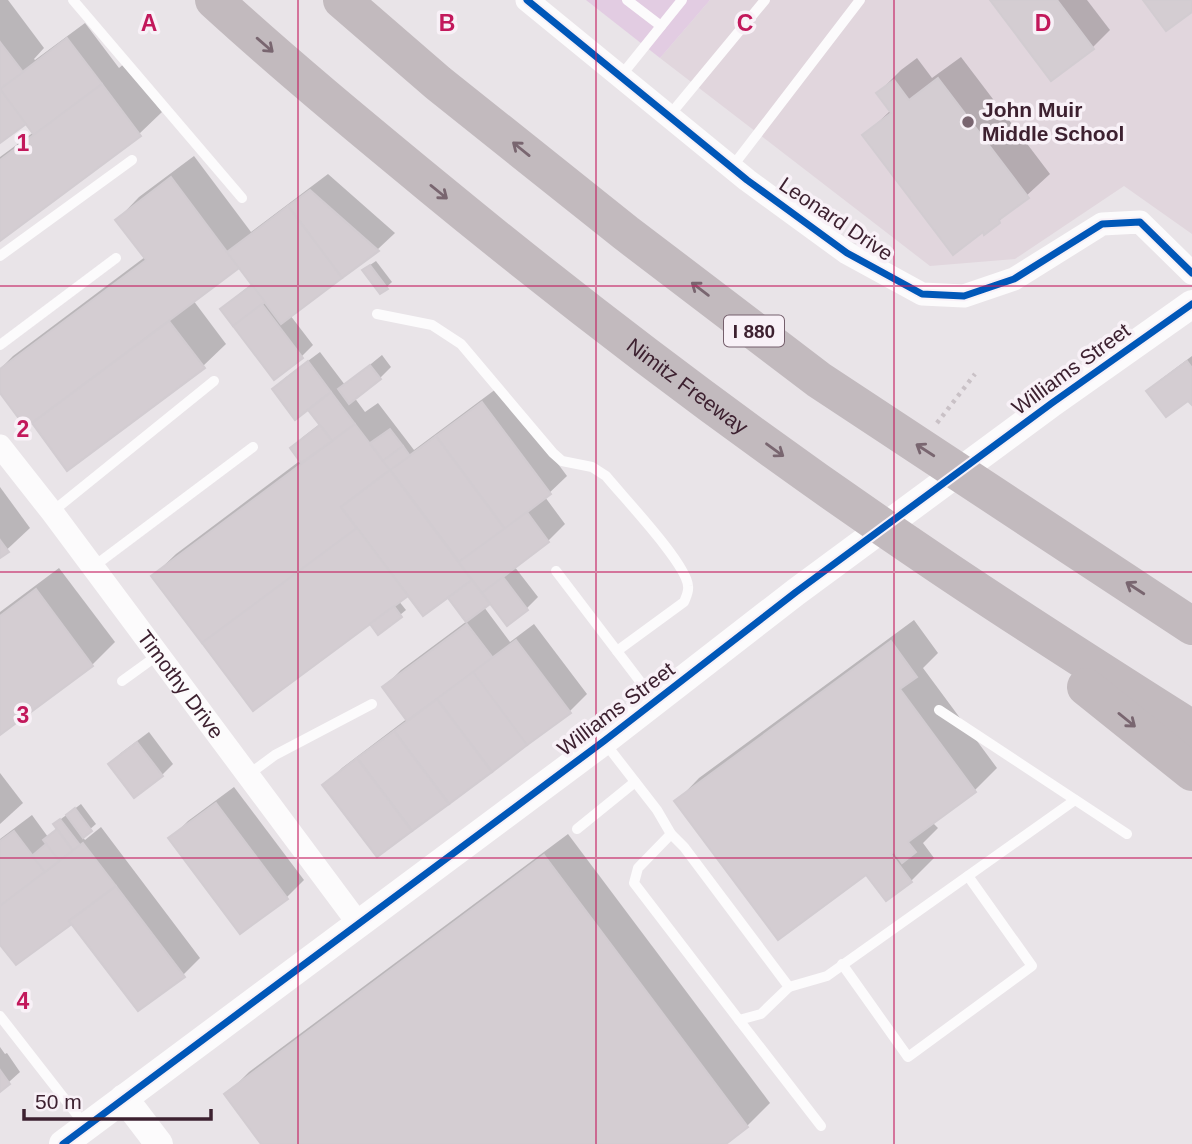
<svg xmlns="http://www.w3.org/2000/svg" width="1192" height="1144" viewBox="0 0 1192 1144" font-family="Helvetica,sans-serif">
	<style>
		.built { fill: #e1d6dd }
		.green { fill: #e2cce2 }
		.shadow { fill: #0003 }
		.building { fill: #d4cdd2; stroke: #d2ccd1; stroke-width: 2 }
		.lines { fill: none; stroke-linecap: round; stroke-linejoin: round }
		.path { stroke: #c9c1c6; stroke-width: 4.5; stroke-dasharray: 3.5 5; stroke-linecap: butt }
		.service { stroke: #fcfbfc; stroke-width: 10 }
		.minor { stroke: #fcfbfc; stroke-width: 23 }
		.tertiary { stroke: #fcfbfc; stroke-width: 28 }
		.motorway { stroke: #c2babe; stroke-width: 38 }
		.cycleway-casing { stroke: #f8f1f7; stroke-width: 11 }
		.cycleway { stroke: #0057b8; stroke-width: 7 }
		.oneway { stroke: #796670 }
		.grid { fill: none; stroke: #c2185b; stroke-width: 2; stroke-opacity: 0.55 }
		.poi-dot { fill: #796570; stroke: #f8f1f7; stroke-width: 2.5 }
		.labels { text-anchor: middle; stroke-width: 7; stroke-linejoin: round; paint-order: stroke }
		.shield { fill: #f8f1f7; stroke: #755f6c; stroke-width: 2 }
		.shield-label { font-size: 19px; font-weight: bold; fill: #3d2130 }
		.poi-label { font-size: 21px; font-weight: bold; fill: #3d2130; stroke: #f8f1f7; text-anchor: start }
		.street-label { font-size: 21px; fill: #3d2130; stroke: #f8f1f7 }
		.grid-label { font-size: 23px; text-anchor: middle; font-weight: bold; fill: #c2185b; stroke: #f8f1f7; stroke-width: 7; stroke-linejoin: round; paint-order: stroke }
	</style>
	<rect width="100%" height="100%" fill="#e9e4e8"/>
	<polygon class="built" points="710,0 1192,0 1192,234 1124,186 1015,259 930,266 660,58"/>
	<polygon class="green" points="586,0 710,0 660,58"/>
	<g class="shadow">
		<polygon points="0,0 8,0 44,48 34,59 35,60 85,23 119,68 125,63 162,112 139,134 0,239 0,157 34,132 26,121 0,141"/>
		<polygon points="992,0 1087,0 1110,30 1093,47 1052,79"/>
		<polygon points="961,57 1050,174 999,221 865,135 891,110 878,93 901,70 917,58 932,78"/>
		<polygon points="194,156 251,232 328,174 395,233 378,249 290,315 313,345 302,356 274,378 222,309 234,298 253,283 240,266 193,300 226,344 203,366 32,421 0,390 0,369 13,356 145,257 117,220 139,197"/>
		<polygon points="376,261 392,282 381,292 370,265"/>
		<polygon points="320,352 345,385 382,355 391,367 380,378 354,397 365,412 378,403 414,450 500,386 567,476 545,497 565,524 548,541 514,566 538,597 526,609 491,602 484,607 510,642 534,624 587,694 570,711 377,855 325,785 342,768 408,718 384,687 401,670 467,621 450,598 456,593 454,591 408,593 398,600 406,610 378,633 370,622 153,576 176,554 301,460 292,448 303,437 321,423 308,407 274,389 285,378"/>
		<polygon points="1192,356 1192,402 1189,398 1149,391 1160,380"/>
		<polygon points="0,487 30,528 0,556"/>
		<polygon points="59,568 115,642 92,665 0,733 0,612"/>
		<polygon points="914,620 938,653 923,668 997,768 975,790 932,822 938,828 923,843 934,858 911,881 886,899 866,873 677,801 699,778"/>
		<polygon points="149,732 173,764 162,775 110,764 121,753"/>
		<polygon points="0,773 23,803 0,824"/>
		<polygon points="234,787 304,880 287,897 241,932 171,838 188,821"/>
		<polygon points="81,804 96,824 82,836 85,840 101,827 200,958 183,975 72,921 0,942 0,839 32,815 48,837 58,828 56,824 61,819"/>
		<polygon points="568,834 770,1103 747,1126 723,1144 263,1144 226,1095 249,1072"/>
		<polygon points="0,1047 5,1054 7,1053 20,1072 0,1090"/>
	</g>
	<g class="building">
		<polygon points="990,0 1057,0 1094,49 1051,81"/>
		<polygon points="1143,0 1192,0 1192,12 1166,31"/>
		<polygon points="67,38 102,84 34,135 0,89"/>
		<polygon points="0,42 23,72 0,89"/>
		<polygon points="938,78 1029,198 999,220 1000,223 984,235 983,232 953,255 862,135 891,113 876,93 894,80 909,100"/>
		<polygon points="102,84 141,136 0,241 0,160"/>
		<polygon points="0,89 26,124 0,143"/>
		<polygon points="171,177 239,268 26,428 0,393 0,369 146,260 115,220"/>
		<polygon points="310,190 379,251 342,278 288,206"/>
		<polygon points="288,206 342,278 281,324 227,252"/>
		<polygon points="370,265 388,289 380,294 362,270"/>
		<polygon points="252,285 265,302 233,326 220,309"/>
		<polygon points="262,304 303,358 274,380 233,326"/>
		<polygon points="169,321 205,368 67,471 32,423"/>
		<polygon points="308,361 331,392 295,420 272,389"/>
		<polygon points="1187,361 1192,368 1192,405 1188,401 1166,417 1146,391"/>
		<polygon points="370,365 381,379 349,404 338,389"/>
		<polygon points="331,392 355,424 332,441 308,410"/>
		<polygon points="482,402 551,494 505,529 436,436"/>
		<polygon points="355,424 390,470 341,507 357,528 202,643 151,576"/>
		<polygon points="320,425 332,441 301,463 290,448"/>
		<polygon points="390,429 403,446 383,461 370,443"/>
		<polygon points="436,436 505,529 459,562 390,470"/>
		<polygon points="403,446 410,456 390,470 383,461"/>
		<polygon points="390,470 472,580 423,616 341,507"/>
		<polygon points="527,512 549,542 482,593 459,562"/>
		<polygon points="357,528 408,596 253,711 202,643"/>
		<polygon points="0,540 9,552 0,558"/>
		<polygon points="503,577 528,610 507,626 482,593"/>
		<polygon points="472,580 490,604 466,622 448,598"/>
		<polygon points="36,589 93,666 0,735 0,616"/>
		<polygon points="394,606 402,617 378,635 370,624"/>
		<polygon points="467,624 493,658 407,721 382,687"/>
		<polygon points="516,640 571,713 527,745 473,672"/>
		<polygon points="891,641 917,677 900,689 976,792 908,842 916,852 902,863 894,852 891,854 912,882 886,901 866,875 778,940 674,801"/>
		<polygon points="473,672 527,745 492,772 437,699"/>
		<polygon points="437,699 492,772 449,804 394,731"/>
		<polygon points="394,731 449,804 412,831 357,758"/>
		<polygon points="137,742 163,776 134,798 108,764"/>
		<polygon points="357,758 412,831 377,857 322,785"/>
		<polygon points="216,803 288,899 240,934 168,838"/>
		<polygon points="75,808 92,831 83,838 66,815"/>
		<polygon points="60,819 80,845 73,851 53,824"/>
		<polygon points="57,829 73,851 59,861 43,840"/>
		<polygon points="14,831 45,872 0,906 0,841"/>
		<polygon points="83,843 116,886 69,921 72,924 16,965 0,945 0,906"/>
		<polygon points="46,844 59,861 45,872 32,856"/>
		<polygon points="544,855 748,1127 726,1144 261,1144 224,1094"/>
		<polygon points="116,886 185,977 138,1011 69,921"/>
		<polygon points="0,1070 10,1084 0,1092"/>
	</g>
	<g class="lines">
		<polyline class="path" points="937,423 975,374"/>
		<g class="service">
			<polyline points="73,0 242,198"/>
			<polyline points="627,0 661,26"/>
			<polyline points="620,77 682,0"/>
			<polyline points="669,116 765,0"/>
			<polyline points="732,167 860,0"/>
			<polyline points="0,256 132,160"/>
			<path d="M377 314 432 325 461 344 553 453 562 461 592 467 606 476C623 497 687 564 688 586 689 592 686 597 684 602L617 651"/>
			<polyline points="0,345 116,258"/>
			<polyline points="52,512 214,381"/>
			<polyline points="93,567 253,447"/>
			<polyline points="556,571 655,701"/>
			<polyline points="122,681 158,655"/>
			<polyline points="939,710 1127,834"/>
			<polyline points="605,743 657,810 671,834 684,847 789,987 827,976 1075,800"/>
			<polyline points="248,775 275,755 372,704"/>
			<polyline points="577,829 635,782"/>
			<polyline points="671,834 638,868 634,883 739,1020 761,1014 789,987"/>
			<polyline points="842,964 908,1057 1032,966 968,876"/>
			<polyline points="0,1016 85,1125"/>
			<polyline points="739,1020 821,1126"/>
		</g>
		<g class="minor">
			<polyline points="527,0 747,180 847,253 922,294 964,296 1014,279 1102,224 1140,222 1192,273"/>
			<path id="s1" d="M0 446 52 512 358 923"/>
		</g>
		<g class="tertiary">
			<polyline points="124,1098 159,1144"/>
			<polyline points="63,1144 604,741 796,592 1052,403 1192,304"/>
		</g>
		<g class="motorway">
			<path id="s2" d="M214 0C285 65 359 126 433 187 591 317 755 441 924 555 1012 615 1102 672 1192 729"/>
			<polyline points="342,0 438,83 626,233 819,380 1192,626"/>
			<polyline points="1086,687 1192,772"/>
		</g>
		<g class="cycleway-casing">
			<g id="cycleway">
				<polyline points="527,0 747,180 847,253 922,294 964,296 1014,279 1102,224 1140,222 1192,273"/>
				<polyline points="63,1144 604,741 796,592 1052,403 1192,304"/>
			</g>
		</g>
		<use href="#cycleway" class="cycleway"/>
	</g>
	<defs><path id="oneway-shaft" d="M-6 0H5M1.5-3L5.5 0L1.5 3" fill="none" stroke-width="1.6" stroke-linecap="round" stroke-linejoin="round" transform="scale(1.75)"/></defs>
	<g class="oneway">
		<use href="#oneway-shaft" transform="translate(265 45) rotate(41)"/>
		<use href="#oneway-shaft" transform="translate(521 149) rotate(-141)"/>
		<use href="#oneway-shaft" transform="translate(439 192) rotate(39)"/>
		<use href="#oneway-shaft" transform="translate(700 289) rotate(-143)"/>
		<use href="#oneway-shaft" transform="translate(775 450) rotate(36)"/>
		<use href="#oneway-shaft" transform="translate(925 450) rotate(-147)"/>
		<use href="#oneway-shaft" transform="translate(1135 588) rotate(-147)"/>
		<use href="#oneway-shaft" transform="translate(1127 720) rotate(39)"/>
	</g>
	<path class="grid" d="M298 0V1144M596 0V1144M894 0V1144M0 286H1192M0 572H1192M0 858H1192"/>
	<circle class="poi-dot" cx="968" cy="122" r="7"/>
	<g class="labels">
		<rect class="shield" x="724" y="315.5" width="60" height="31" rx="5"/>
		<g class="shield-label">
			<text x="754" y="338">I 880</text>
		</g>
		<g class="poi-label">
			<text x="982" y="117">John Muir<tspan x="982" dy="24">Middle School</tspan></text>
		</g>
		<g class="street-label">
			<text transform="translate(836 219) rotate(34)" y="7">Leonard Drive</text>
			<text transform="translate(1071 369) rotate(-36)" y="7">Williams Street</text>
			<text dy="7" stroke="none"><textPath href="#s2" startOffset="611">Nimitz Freeway</textPath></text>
			<text dy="7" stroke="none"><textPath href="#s1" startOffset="299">Timothy Drive</textPath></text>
			<text transform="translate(616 709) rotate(-37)" y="7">Williams Street</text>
		</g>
	</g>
	<g class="grid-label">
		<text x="149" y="31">A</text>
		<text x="447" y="31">B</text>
		<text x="745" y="31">C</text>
		<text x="1043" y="31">D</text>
		<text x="23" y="151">1</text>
		<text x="23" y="437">2</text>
		<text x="23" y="723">3</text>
		<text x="23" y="1009">4</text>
	</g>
	<path d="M24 1109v10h187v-10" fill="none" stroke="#3d2130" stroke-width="3.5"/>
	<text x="35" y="1109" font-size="21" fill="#3d2130" stroke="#f8f1f7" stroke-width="5" paint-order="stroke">50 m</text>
</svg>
